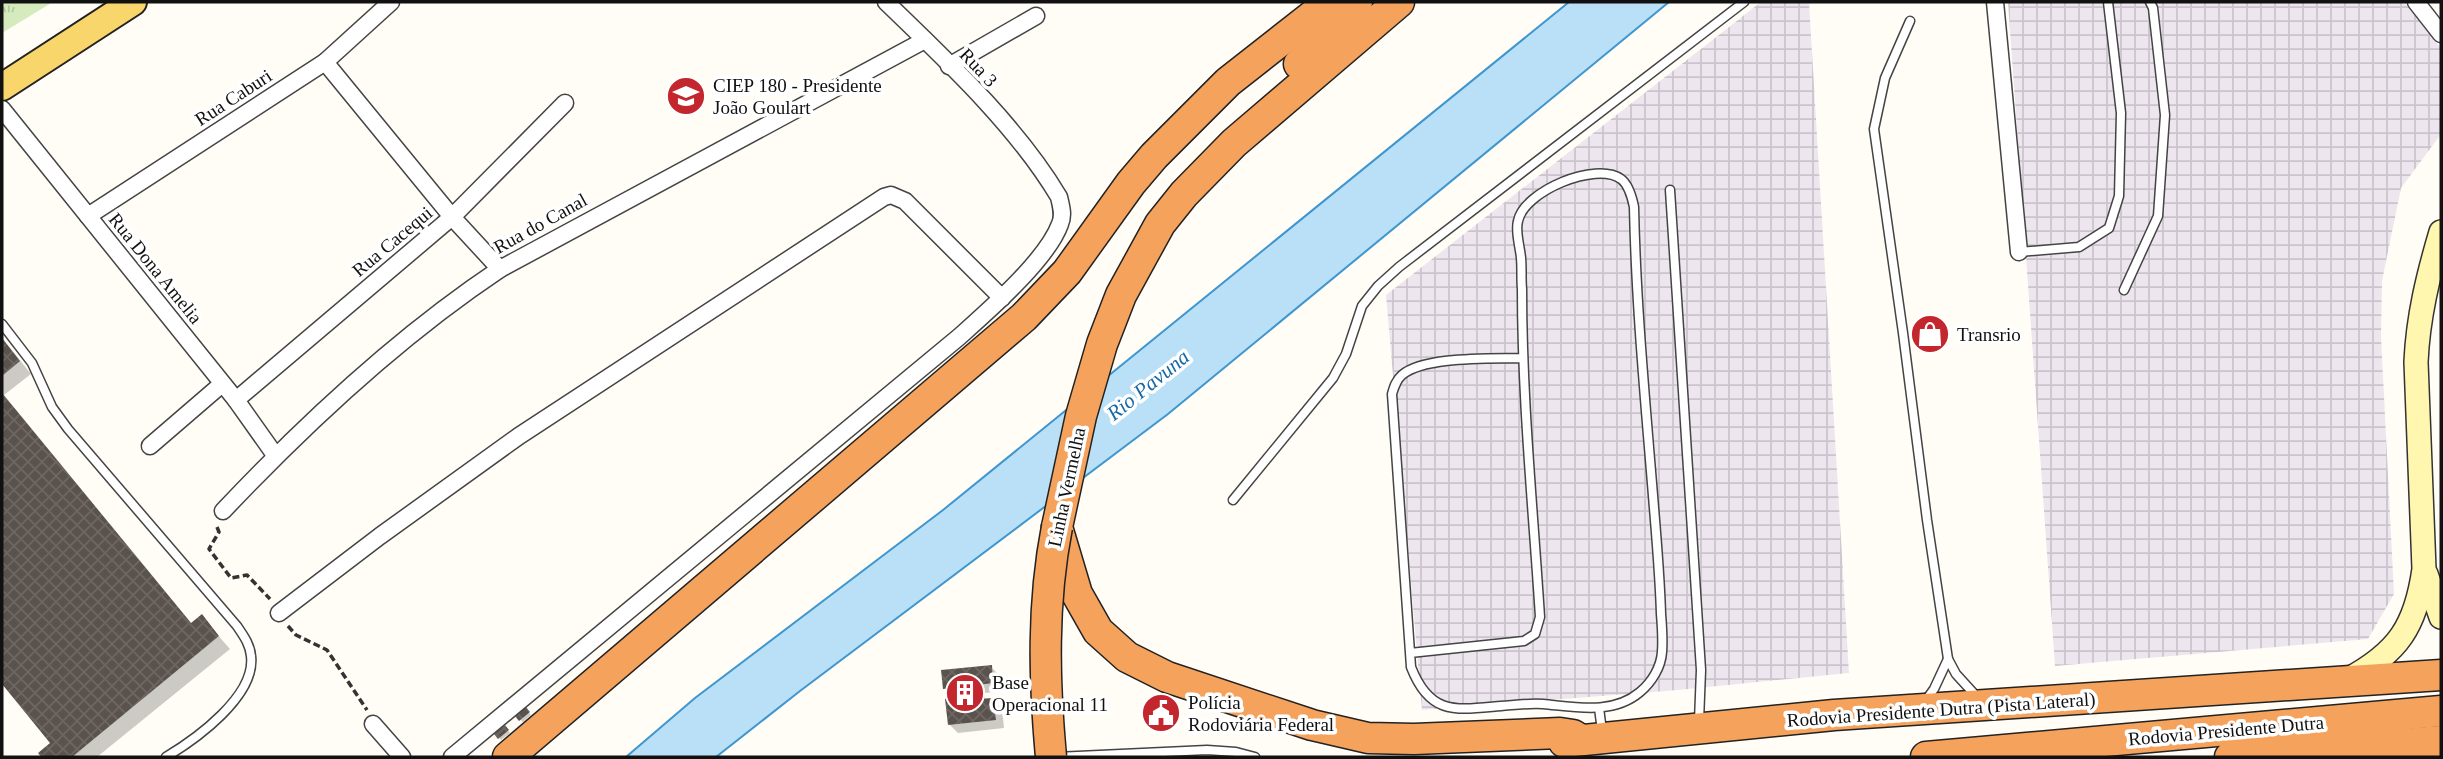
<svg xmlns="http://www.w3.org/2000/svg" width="2443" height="759" viewBox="0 0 2443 759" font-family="Georgia,serif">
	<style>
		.industrial { fill: url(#industrial-grid) }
		.grass { fill: url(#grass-tufts) }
		.water { fill: #b9e0f7; stroke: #3f96cf; stroke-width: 2 }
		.shadow { fill: #0003 }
		.building { fill: url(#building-cross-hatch) }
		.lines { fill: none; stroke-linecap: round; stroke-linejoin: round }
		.lane-casing { stroke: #444; stroke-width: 11 }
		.street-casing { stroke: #444; stroke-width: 19 }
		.secondary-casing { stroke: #333; stroke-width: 26 }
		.primary-casing { stroke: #222; stroke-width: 30 }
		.highway-casing { stroke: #222; stroke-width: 33 }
		.path { stroke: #333; stroke-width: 3.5; stroke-dasharray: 7 3.5; stroke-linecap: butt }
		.lane { stroke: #fff; stroke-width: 8 }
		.street { stroke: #fff; stroke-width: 16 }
		.secondary { stroke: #fff6b0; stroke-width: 23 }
		.primary { stroke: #f9d66b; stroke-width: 26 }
		.highway { stroke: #f5a25d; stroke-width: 30 }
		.highway-bridge-casing { stroke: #222; stroke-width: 33; stroke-linecap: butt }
		.highway-bridge { stroke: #f5a25d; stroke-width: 30 }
		.labels { text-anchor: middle; stroke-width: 7; stroke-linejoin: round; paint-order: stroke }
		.street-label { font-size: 19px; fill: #111; stroke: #fff }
		.poi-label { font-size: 19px; fill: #111; stroke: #fff; text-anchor: start }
		.water-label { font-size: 21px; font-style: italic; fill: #1768a6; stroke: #fff }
	</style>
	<defs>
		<pattern id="industrial-grid" width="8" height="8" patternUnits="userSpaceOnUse" patternTransform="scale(1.75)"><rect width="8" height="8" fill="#eee6ef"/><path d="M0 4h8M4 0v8" fill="none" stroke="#cbc4cc"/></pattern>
		<pattern id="grass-tufts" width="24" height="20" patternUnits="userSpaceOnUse" patternTransform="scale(1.75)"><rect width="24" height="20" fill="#d5ebbd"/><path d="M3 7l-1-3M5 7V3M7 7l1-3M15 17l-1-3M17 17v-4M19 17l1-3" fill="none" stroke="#b6c8a1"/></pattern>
		<pattern id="building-cross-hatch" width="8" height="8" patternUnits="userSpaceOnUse" patternTransform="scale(1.75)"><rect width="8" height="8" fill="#5a524d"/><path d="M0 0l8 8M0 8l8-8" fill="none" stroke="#6d6662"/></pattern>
	</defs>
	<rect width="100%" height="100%" fill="#fffdf5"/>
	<g class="industrial">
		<polygon points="1761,2 1809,2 1849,673 1678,690 1422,710 1386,295"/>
		<polygon points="2008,2 2404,2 2441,48 2441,134 2401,188 2382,281 2381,337 2394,594 2368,639 2055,666"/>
	</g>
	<polygon class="grass" points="2,2 53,2 2,33"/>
	<polygon class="water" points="1569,2 1669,2 1168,414 800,691 716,757 626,757 695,698 943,510"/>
	<g class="shadow">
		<polygon points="2,338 31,374 4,395 192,624 202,617 230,649 97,757 43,757 40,754 53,744 2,682"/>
		<polygon points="991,667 1000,676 1001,691 985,693 985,701 993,700 1002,709 1004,728 958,733 949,724 954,698 945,688"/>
		<polygon points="526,710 531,715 523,722 517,717"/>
		<polygon points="505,727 510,733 501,740 496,734"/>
	</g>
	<g class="building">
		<polygon points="2,338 20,361 2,376"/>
		<polygon points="2,393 191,623 202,614 219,636 72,757 41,757 38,753 50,743 2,684"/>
		<polygon points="992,665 993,683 977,685 978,699 993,698 996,720 948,725 945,699 953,697 952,688 943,689 941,670"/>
		<polygon points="526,707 530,712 519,721 515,716"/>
		<polygon points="505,725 509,730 498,739 494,734"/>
	</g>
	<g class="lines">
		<g class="lane-casing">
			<g id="lane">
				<polyline points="1910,21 1885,78 1874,129 1903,333 1927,520 1948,659 1956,674 1977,697"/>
				<polyline points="1670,190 1701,670 1699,721"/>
				<polyline points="2019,252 2079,247 2109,228 2119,196 2121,113 2108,2"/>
				<polyline points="2124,290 2158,216 2165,115 2153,8 2150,2"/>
				<path d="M2 324 32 363 52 407 68 429 237 626C243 635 250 644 251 656 256 696 196 739 166 757"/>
				<polyline points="1233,500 1333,378 1346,354 1362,306 1378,286 1399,267 1744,2"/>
				<path d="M1410 653 1524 641 1535 634 1540 617C1533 508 1522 399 1522 289 1521 279 1522 268 1521 258 1520 246 1515 232 1518 221 1524 191 1596 161 1621 179 1629 185 1632 197 1634 207 1636 307 1646 408 1654 508 1657 544 1660 579 1661 614 1662 626 1663 639 1662 652 1661 667 1652 682 1640 692 1613 715 1576 707 1543 704 1529 703 1515 705 1501 706 1456 710 1430 716 1411 667L1392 394C1394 387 1396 380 1402 375 1424 356 1491 359 1522 358"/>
				<polyline points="1924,703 1934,689 1948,659"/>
				<polyline points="1599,708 1602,731"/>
				<polyline points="1056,757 1207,750 1236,752 1255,757"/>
			</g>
		</g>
		<g class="street-casing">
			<g id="street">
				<polyline points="1995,2 2019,252"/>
				<polyline points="2416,2 2441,34"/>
				<polyline points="325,62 452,217 500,269"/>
				<polyline points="949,66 1036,16"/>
				<polyline points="2,109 236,400 275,455"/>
				<polyline points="88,216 325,62 391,2"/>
				<polyline points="236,400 452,217 565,103"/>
				<polyline points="150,446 222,384"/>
				<path d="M223 511C307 422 398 337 500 269L925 40"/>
				<polyline points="279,613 380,536 519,436 884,197 891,195 905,201 1002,298"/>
				<polyline points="373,724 402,757"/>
				<path d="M452 757 959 337C988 311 1047 260 1060 224 1064 215 1061 206 1059 197 1016 125 946 60 886 2"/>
			</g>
		</g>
		<g class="secondary-casing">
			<g id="secondary">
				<polyline points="2426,574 2441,617"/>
				<path d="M2347 680C2398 653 2416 626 2424 569L2416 362C2418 317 2428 276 2441 232"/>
			</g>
		</g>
		<g class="primary-casing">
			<polyline id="primary" points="2,87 133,2"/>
		</g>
		<g class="highway-casing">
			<g id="highway">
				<polyline points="1399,2 1234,143 1184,194 1160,224 1121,295 1102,344 1081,416 1057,527 1077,594 1098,631 1127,657 1167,677 1312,725 1368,738 1414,739 1560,733 1573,735 1581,740"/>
				<polyline points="1299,64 1357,2"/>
				<polyline points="1564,742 1834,715 2441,675"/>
				<polyline points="508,757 1024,317 1067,272 1131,183 1154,156 1228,82 1330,2"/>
				<polyline points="1926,757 2441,711"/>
				<polyline points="2230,757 2441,741"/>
			</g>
		</g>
		<g class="path">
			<polyline points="217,527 219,532 209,549 231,578 247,575 270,599"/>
			<polyline points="288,626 296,635 327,650 367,710"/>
		</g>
		<use href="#lane" class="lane"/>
		<use href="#street" class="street"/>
		<use href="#secondary" class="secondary"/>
		<use href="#primary" class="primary"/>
		<use href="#highway" class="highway"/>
		<g class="highway-bridge-casing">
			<path id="highway-bridge" d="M1051 757C1044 680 1042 604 1057 527"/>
		</g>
		<use href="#highway-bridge" class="highway-bridge"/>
	</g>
	<defs>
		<g id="school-disc" transform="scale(2.0125)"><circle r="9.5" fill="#c4262e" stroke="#fff"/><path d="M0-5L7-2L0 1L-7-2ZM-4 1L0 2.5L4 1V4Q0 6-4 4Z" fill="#fff"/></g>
		<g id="shop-disc" transform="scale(2.0125)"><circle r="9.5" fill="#c4262e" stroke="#fff"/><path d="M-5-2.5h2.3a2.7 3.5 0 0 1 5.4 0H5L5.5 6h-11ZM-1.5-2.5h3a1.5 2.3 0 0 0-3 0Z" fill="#fff"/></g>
		<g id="building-disc" transform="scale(2.0125)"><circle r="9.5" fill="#c4262e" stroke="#fff"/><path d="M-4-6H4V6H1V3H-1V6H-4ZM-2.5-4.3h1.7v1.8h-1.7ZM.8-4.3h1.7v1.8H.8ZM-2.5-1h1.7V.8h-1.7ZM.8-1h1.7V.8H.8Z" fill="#fff"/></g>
		<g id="civic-disc" transform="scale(2.0125)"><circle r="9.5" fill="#c4262e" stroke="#fff"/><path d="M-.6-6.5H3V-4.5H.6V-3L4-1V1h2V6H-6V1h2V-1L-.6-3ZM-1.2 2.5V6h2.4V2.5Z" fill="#fff"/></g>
	</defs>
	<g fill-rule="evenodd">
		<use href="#school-disc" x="686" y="96"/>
		<use href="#shop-disc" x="1930" y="334"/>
		<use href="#building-disc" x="965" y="693"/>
		<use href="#civic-disc" x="1161" y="713"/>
	</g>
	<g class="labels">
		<g class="street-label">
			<text transform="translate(979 67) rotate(47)" y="7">Rua 3</text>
			<text transform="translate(233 97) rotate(-33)" y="7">Rua Caburi</text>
			<text transform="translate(540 223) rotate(-29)" y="7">Rua do Canal</text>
			<text transform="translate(392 241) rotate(-40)" y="7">Rua Cacequi</text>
			<text transform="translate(156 268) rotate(51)" y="7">Rua Dona Amelia</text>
			<text transform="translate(1066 487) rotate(-78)" y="7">Linha Vermelha</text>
			<text transform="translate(1941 709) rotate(-4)" y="7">Rodovia Presidente Dutra (Pista Lateral)</text>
			<text transform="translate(2226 730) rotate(-5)" y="7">Rodovia Presidente Dutra</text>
		</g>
		<g class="poi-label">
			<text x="713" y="92">CIEP 180 - Presidente<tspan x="713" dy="22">João Goulart</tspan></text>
			<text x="1957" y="341">Transrio</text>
			<text x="992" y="689">Base<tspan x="992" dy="22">Operacional 11</tspan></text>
			<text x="1188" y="709">Polícia<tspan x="1188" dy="22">Rodoviária Federal</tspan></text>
		</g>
		<g class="water-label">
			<text transform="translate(1148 385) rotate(-39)" y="7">Rio Pavuna</text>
		</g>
	</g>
	<rect width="2443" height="759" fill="none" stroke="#111111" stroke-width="7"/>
</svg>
